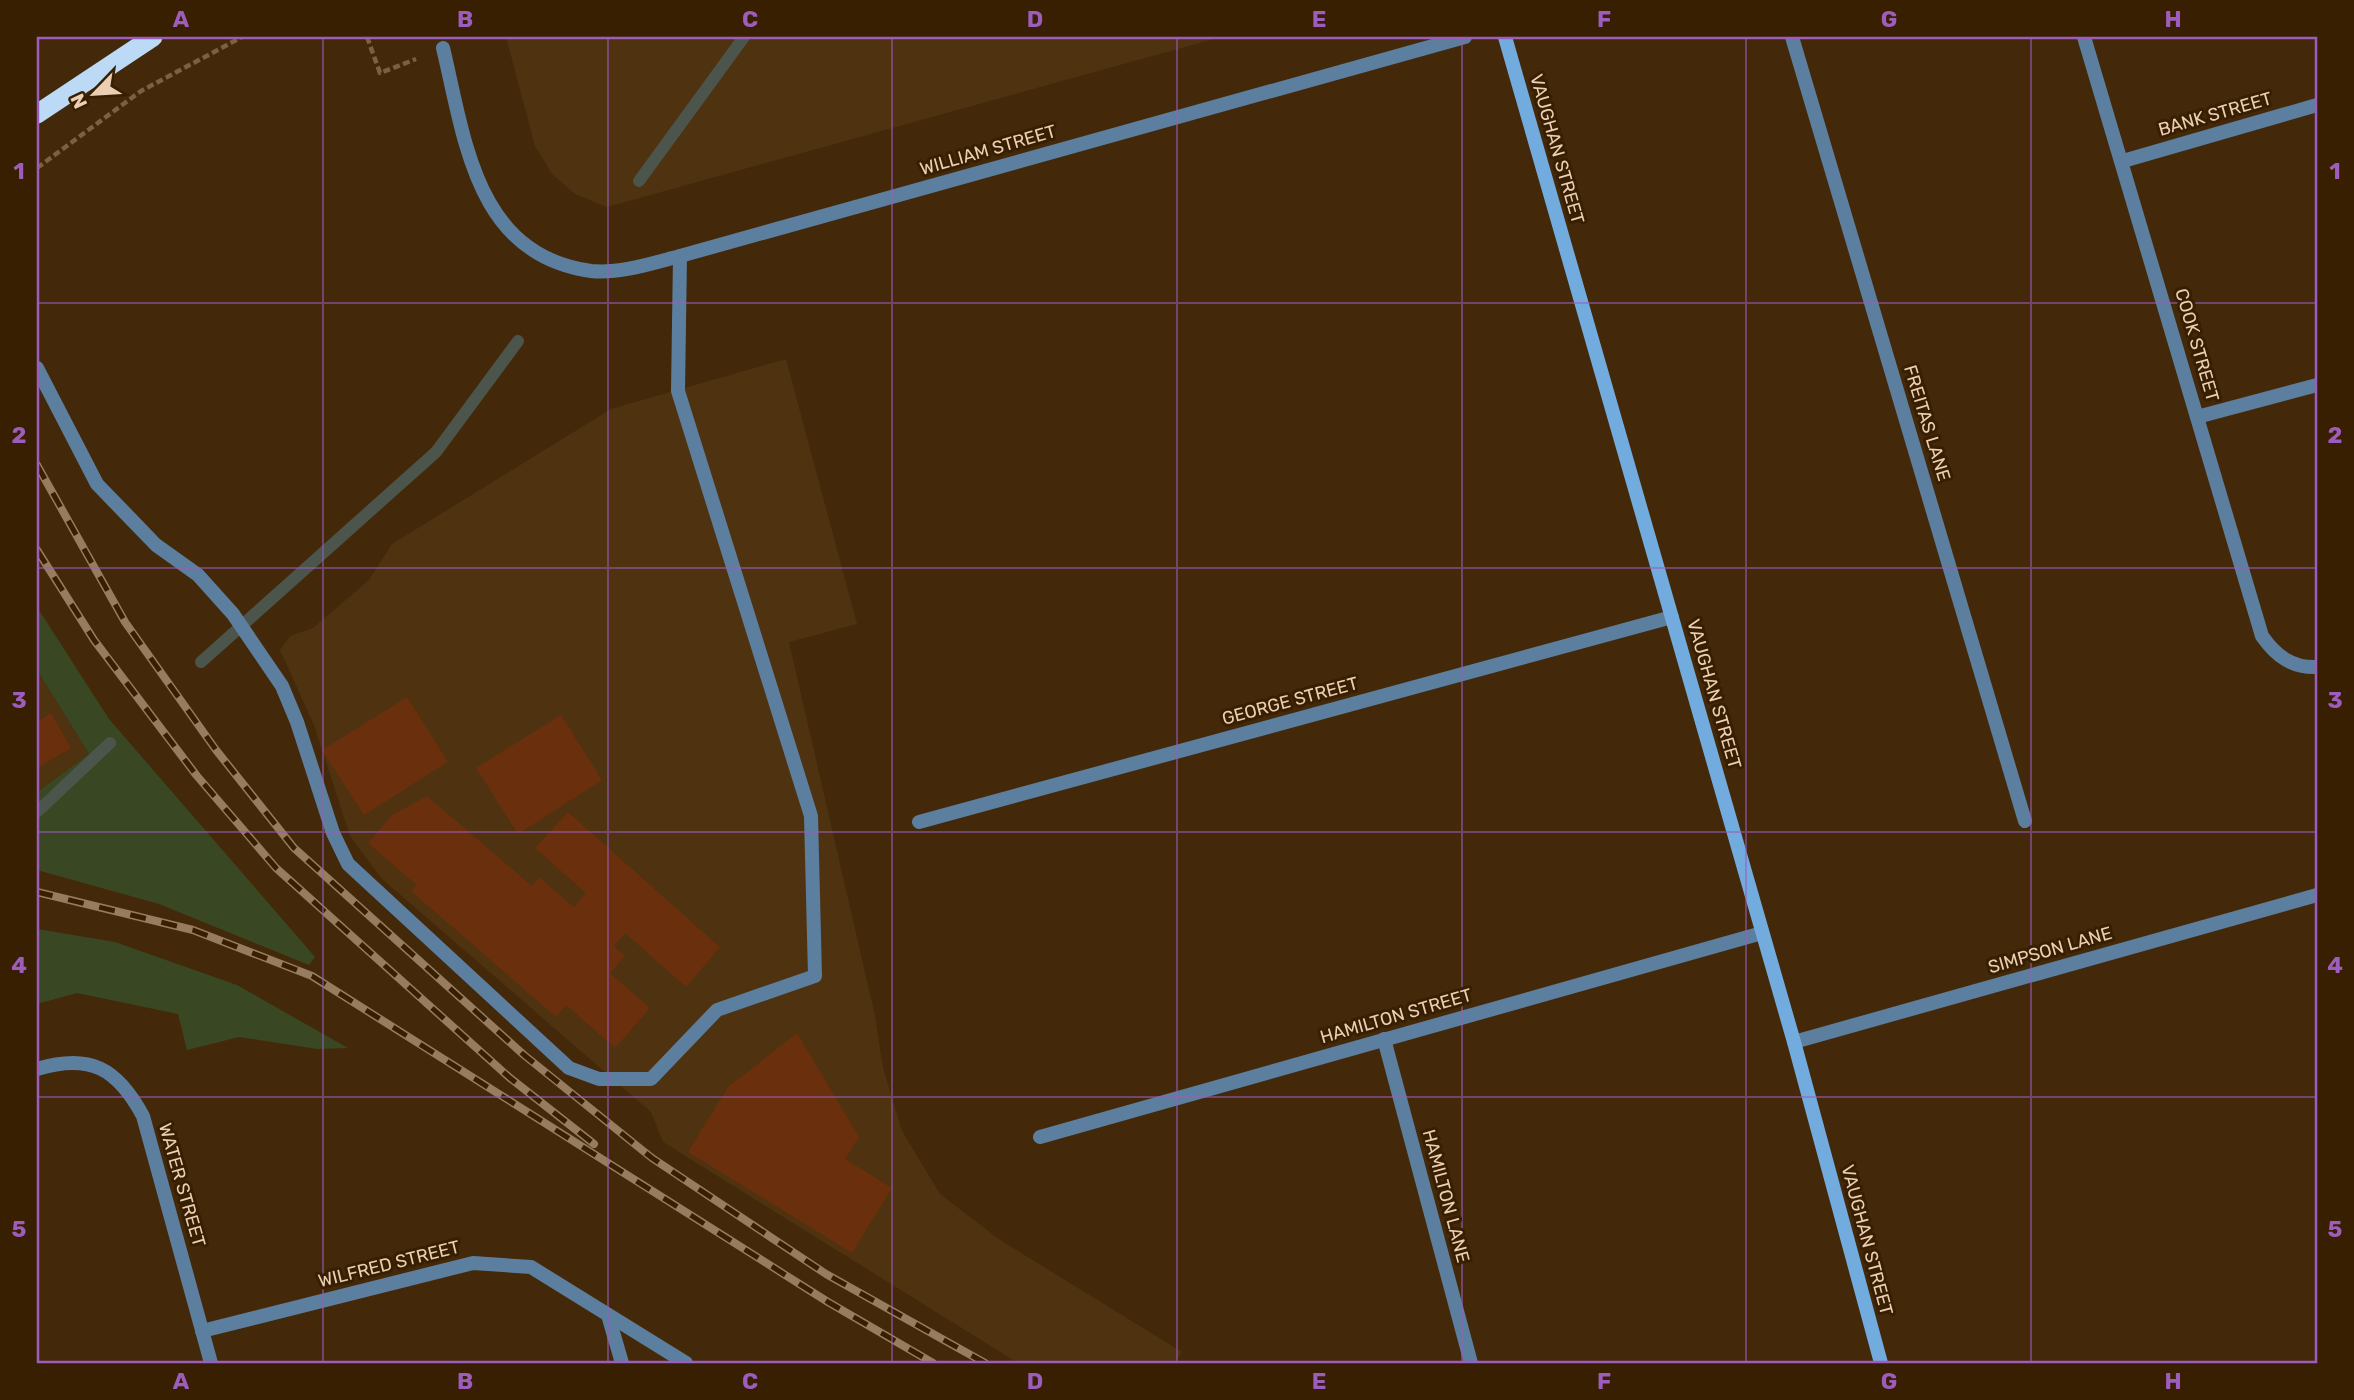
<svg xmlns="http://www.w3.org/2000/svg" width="2354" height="1400" viewBox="0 0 2354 1400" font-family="Rubik,sans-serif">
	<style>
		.built { fill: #4f3210 }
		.green { fill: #394723 }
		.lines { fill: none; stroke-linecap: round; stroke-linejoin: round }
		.stream { stroke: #4b554b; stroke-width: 12 }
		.building { fill: #6a2f0c }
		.path { stroke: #7b6043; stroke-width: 4.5; stroke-dasharray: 7 3.5; stroke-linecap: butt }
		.service { stroke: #5c7f9f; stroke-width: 14 }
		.minor { stroke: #5c7f9f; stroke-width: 14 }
		.tertiary { stroke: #5c7f9f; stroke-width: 14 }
		.secondary { stroke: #72acdf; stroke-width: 14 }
		.trunk { stroke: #bcdaf6; stroke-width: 19 }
		.rail-casing { stroke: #977c5f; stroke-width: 8 }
		.rail { stroke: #381f01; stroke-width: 5; stroke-dasharray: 16; stroke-linecap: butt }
		.grid { fill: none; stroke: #9d5dbc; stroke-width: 2; stroke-opacity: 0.55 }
		.labels { text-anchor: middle; stroke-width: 6; stroke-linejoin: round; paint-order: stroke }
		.street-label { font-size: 18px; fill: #ebcfb4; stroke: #381f01 }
		.neatline { fill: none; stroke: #9d5dbc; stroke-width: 2.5 }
		.grid-label { font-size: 23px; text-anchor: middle; font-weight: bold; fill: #9d5dbc }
	</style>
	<rect width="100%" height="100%" fill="#43290a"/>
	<g class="built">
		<polygon points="506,37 1221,37 607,207 575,194 553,175 535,146"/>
		<polygon points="786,359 857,624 789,642 875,1016 883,1068 902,1131 940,1194 1000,1240 1182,1352 1175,1363 1018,1363 663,1142 651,1112 381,878 350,836 314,725 280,650 290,636 313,628 369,580 392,544 611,409"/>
		<polygon points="37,670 89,754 37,792"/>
	</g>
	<g class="green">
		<polygon points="37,607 109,719 315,957 309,965 159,904 37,870 37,792 89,754 37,670"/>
		<polygon points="37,929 115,942 237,985 348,1048 317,1049 239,1037 187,1050 178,1014 77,993 37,1004"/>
	</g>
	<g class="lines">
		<g class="stream">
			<polyline points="639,181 744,37"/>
			<polyline points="201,662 436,452 518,341"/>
			<polyline points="37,812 110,743"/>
		</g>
	</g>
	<g class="building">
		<polygon points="407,697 448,762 364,815 322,750"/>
		<polygon points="51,713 71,748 37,768 37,722"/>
		<polygon points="561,715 602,780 518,834 476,768"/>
		<polygon points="427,796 532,886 539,877 574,907 586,893 535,848 568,812 720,947 686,987 625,933 614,946 625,956 610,973 650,1008 615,1048 566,1005 556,1017 411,891 416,885 368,843 392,815"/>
		<polygon points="797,1033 859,1137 845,1159 892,1188 852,1253 688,1152 728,1087"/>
	</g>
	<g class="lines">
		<g class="path">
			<polyline points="367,37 380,73 416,59"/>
			<polyline points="37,168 141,91 242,37"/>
		</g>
		<g class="service">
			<polyline points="1792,37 2025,821"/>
			<polyline points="37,368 97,484 156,545 198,575 233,614 282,686 297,722 333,833 348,864 569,1068 599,1079 651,1079 717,1010 815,976 811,816 678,391 680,256"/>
			<polyline points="2197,417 2317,385"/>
			<polyline points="1794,1042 2317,895"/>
			<polyline points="608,1315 622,1363"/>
		</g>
		<g class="minor">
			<path d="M2084 37 2262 636C2276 656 2292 668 2317 667"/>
			<path d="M443 48C465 139 475 255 591 271 620 274 653 263 680 256L1465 37"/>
			<polyline points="2123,161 2317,105"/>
			<polyline points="919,822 1672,617"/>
			<polyline points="1384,1039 1471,1363"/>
			<polyline points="1040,1137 1762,933"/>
			<polyline points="202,1331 473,1263 531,1267 686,1363"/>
		</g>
		<path class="tertiary" d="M37 1069C90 1053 117 1068 143 1116L211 1363"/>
		<polyline class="secondary" points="1505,37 1794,1042 1881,1363"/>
		<polyline class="trunk" points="37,114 153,37"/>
		<g class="rail-casing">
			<g id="rail">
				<polyline points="37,465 125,622 216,750 294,848 524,1055 652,1158 826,1274 985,1363"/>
				<polyline points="37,550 94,640 197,776 276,868 510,1078 594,1144"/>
				<polyline points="37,892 193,930 312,976 828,1302 933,1363"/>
			</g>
		</g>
		<use href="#rail" class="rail"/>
	</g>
	<path class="grid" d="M323 37V1363M608 37V1363M892 37V1363M1177 37V1363M1462 37V1363M1746 37V1363M2031 37V1363M37 303H2317M37 568H2317M37 832H2317M37 1097H2317"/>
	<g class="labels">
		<g class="street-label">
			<text transform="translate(2215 114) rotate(-16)" y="6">BANK STREET</text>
			<text transform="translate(1557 149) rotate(74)" y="6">VAUGHAN STREET</text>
			<text transform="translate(988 150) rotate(-16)" y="6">WILLIAM STREET</text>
			<text transform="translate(2197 345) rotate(74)" y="6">COOK STREET</text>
			<text transform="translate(1927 423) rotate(73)" y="6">FREITAS LANE</text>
			<text transform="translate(1714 694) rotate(74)" y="6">VAUGHAN STREET</text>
			<text transform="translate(1290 701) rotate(-15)" y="6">GEORGE STREET</text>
			<text transform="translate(2050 950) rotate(-16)" y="6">SIMPSON LANE</text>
			<text transform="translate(1396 1016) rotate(-16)" y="6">HAMILTON STREET</text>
			<text transform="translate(182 1185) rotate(74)" y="6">WATER STREET</text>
			<text transform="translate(1446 1196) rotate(75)" y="6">HAMILTON LANE</text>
			<text transform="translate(1867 1240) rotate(75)" y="6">VAUGHAN STREET</text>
			<text transform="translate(389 1264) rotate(-14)" y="6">WILFRED STREET</text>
		</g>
	</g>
	<rect width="2354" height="1400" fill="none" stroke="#381f01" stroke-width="77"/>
	<g transform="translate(94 94) rotate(245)" stroke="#381f01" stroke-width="5" paint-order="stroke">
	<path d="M0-5L12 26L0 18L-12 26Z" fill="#ebcfb4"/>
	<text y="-10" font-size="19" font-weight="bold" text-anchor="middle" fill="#ebcfb4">N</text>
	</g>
	<rect x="38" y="38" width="2278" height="1324" class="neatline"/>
	<g class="grid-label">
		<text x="181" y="27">A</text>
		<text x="465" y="27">B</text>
		<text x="750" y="27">C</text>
		<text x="1035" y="27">D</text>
		<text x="1319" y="27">E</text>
		<text x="1604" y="27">F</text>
		<text x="1889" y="27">G</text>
		<text x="2173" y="27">H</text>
		<text x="19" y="179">1</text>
		<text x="2335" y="179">1</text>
		<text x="19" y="443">2</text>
		<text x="2335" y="443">2</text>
		<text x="19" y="708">3</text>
		<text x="2335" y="708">3</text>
		<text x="19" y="973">4</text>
		<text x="2335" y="973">4</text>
		<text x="19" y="1237">5</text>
		<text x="2335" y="1237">5</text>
		<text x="181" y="1389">A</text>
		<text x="465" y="1389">B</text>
		<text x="750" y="1389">C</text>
		<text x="1035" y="1389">D</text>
		<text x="1319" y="1389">E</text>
		<text x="1604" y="1389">F</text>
		<text x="1889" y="1389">G</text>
		<text x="2173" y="1389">H</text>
	</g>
</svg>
